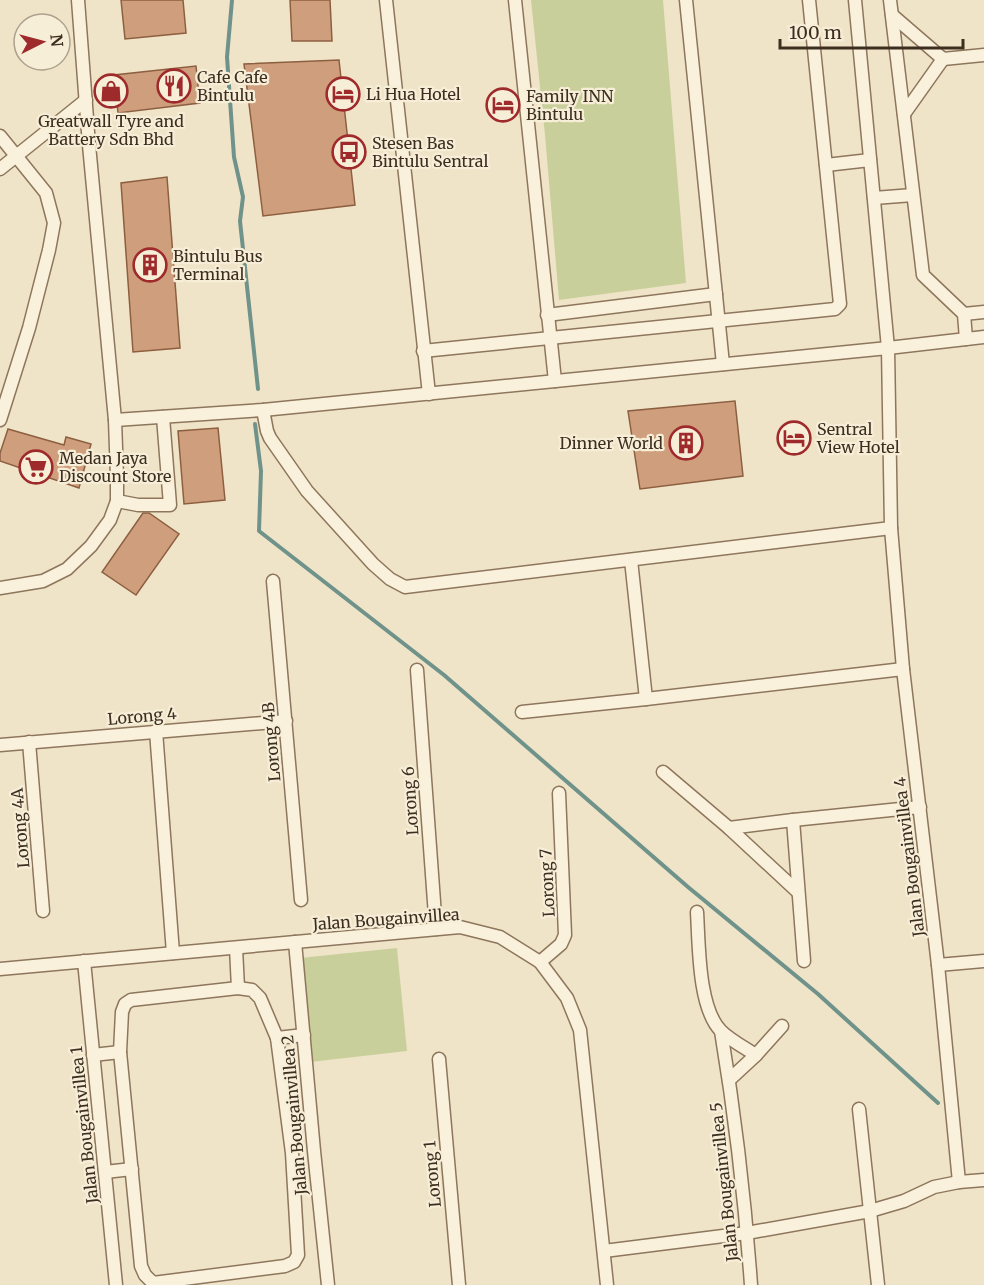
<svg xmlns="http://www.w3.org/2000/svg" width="984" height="1285" viewBox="0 0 984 1285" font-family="Merriweather,serif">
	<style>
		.green { fill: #c9cf9b }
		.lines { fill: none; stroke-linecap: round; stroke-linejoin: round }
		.stream { stroke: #6f938a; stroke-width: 4 }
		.building { fill: #cf9f7d; stroke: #8d5f41; stroke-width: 1.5 }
		.minor-casing { stroke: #8d765c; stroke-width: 15 }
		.minor { stroke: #faf1dc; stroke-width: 12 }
		.labels { text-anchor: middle; stroke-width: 4.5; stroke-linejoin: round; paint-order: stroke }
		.poi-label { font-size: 16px; fill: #3d2e20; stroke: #f7eed8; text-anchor: start }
		.street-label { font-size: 16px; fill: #3d2e20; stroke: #f7eed8 }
	</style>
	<rect width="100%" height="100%" fill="#f0e4c8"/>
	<g class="green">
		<polygon points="531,0 663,0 686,283 559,300 545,135"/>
		<polygon points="397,948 407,1051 310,1062 300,958"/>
	</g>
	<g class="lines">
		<g class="stream">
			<polyline points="232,0 227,57 234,157 243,197 240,221 258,389"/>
			<polyline points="255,424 261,471 259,531 444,675 688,887 818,994 938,1103"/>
		</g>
	</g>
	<g class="building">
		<polygon points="121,0 183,0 186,33 125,39"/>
		<polygon points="290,0 330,0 332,41 292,41"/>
		<polygon points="339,60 355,205 263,216 244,64"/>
		<polygon points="196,66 200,103 118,113 114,75"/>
		<polygon points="167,177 180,348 133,352 121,183"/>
		<polygon points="735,401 743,476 640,489 628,411"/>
		<polygon points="218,428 225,500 184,504 178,431"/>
		<polygon points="8,429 64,445 66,437 91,444 79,488 0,461 0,453"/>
		<polygon points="143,513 149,513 179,534 136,595 102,572"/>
	</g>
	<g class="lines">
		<g class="minor-casing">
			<g id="minor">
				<polyline points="386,0 429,394"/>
				<polyline points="515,0 555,381"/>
				<polyline points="686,0 723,364"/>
				<polyline points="855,0 888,348 891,528 903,669 938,965 959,1182"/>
				<polyline points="890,0 923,275 964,314 966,339"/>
				<polyline points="892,15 943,59 984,55"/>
				<polyline points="904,114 943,59"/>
				<polyline points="0,136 46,193 54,223 49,250 29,328 0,420"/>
				<polyline points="826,165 870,160"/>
				<polyline points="0,169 86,100"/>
				<polyline points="874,198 913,195"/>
				<polyline points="964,314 984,312"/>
				<polyline points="547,315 716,294"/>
				<polyline points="423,351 835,309 840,304 809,0"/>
				<polyline points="263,410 267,431 270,438 307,491 373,564 390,579 405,587 891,528"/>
				<polyline points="115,420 263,410 888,348 984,337"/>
				<polyline points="117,501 138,505 170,505 163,417"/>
				<polyline points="631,560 646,699"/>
				<polyline points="273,581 301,900"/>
				<polyline points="0,588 43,581 67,569 91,546 110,520 117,501 117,477 115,420 89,145 78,0"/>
				<polyline points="417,670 436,929"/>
				<polyline points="522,712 646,699 903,669"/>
				<polyline points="156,731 173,953"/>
				<polyline points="29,742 43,911"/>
				<polyline points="0,745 286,721"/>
				<polyline points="663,772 729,828 798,892"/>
				<polyline points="793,820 804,961"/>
				<polyline points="729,828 793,820 920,807"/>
				<path d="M697 912C699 944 698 1008 721 1031 730 1040 745 1048 756 1055"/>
				<polyline points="295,942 314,1151 328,1285"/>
				<polyline points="236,948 238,988"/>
				<polyline points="84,961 116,1285"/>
				<polyline points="540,962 561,944 565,935 559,793"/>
				<polyline points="938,965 984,961"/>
				<polyline points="0,969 460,927 500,937 540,962 567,998 580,1030 607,1285"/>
				<polygon points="238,988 252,990 260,998 277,1038 292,1153 298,1255 294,1262 285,1266 153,1283 145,1275 141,1266 120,1052 122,1012 125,1004 131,1000"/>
				<path d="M721 1031C735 1115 745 1200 751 1285"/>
				<polyline points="277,1038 304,1035"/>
				<polyline points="93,1055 120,1052"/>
				<polyline points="439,1059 459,1285"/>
				<polyline points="729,1080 756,1055 782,1026"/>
				<polyline points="859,1109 878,1285"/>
				<polyline points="105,1172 132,1169"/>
				<polyline points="604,1251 747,1233 870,1211 904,1201 934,1187 959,1182 984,1180"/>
			</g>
		</g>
		<use href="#minor" class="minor"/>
	</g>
	<defs>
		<g id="restaurant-ring" transform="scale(1.725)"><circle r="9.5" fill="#f7eed8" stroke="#9e2a2b" stroke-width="1.5"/><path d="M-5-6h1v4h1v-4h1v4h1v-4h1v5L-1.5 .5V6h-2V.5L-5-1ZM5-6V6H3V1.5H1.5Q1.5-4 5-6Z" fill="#9e2a2b"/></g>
		<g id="shop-ring" transform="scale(1.725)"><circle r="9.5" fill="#f7eed8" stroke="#9e2a2b" stroke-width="1.5"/><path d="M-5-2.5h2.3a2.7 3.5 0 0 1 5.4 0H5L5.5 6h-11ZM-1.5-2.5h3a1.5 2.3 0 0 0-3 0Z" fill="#9e2a2b"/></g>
		<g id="hotel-ring" transform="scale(1.725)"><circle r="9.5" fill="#f7eed8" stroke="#9e2a2b" stroke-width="1.5"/><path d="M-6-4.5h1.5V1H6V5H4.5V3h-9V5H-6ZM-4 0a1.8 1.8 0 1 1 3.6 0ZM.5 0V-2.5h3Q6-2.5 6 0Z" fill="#9e2a2b"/></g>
		<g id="bus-ring" transform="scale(1.725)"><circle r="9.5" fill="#f7eed8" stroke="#9e2a2b" stroke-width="1.5"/><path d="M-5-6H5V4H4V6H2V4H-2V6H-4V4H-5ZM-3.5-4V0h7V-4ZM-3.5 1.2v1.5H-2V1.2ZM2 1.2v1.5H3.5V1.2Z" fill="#9e2a2b"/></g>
		<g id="building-ring" transform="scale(1.725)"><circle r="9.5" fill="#f7eed8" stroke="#9e2a2b" stroke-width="1.5"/><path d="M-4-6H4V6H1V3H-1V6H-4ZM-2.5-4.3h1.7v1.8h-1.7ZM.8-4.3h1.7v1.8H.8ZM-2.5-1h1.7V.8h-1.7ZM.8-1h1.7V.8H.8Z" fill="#9e2a2b"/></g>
		<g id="supermarket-ring" transform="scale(1.725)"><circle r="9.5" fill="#f7eed8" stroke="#9e2a2b" stroke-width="1.5"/><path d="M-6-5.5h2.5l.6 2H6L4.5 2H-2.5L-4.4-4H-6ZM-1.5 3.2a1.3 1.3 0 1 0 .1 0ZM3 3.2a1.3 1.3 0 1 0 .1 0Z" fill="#9e2a2b"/></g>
	</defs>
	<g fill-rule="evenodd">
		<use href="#restaurant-ring" x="174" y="86"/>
		<use href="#shop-ring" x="111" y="91"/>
		<use href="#hotel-ring" x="343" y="94"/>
		<use href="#hotel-ring" x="503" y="105"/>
		<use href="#bus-ring" x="349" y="152"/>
		<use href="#building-ring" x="150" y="265"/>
		<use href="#hotel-ring" x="794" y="438"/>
		<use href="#building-ring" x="686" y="443"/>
		<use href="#supermarket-ring" x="36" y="467"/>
	</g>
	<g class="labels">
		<g class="poi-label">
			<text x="197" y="83">Cafe Cafe<tspan x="197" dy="18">Bintulu</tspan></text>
			<text x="366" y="100">Li Hua Hotel</text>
			<text x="526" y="102">Family INN<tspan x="526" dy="18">Bintulu</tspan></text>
			<text x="111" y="127" text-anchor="middle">Greatwall Tyre and<tspan x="111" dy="18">Battery Sdn Bhd</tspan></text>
			<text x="372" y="149">Stesen Bas<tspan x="372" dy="18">Bintulu Sentral</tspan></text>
			<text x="173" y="262">Bintulu Bus<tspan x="173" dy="18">Terminal</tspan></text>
			<text x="817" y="435">Sentral<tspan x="817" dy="18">View Hotel</tspan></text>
			<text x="663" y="449" text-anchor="end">Dinner World</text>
			<text x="59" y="464">Medan Jaya<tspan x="59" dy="18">Discount Store</tspan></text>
		</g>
		<g class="street-label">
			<text transform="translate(142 716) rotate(-5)" y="6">Lorong 4</text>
			<text transform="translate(271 742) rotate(-95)" y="6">Lorong 4B</text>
			<text transform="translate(410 801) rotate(-94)" y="6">Lorong 6</text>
			<text transform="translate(20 828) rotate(-95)" y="6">Lorong 4A</text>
			<text transform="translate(909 857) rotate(-97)" y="6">Jalan Bougainvillea 4</text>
			<text transform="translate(547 883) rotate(-93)" y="6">Lorong 7</text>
			<text transform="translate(386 919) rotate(-4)" y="6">Jalan Bougainvillea</text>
			<text transform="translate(294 1115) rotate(-95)" y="6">Jalan Bougainvillea 2</text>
			<text transform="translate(84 1125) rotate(-96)" y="6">Jalan Bougainvillea 1</text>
			<text transform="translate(432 1174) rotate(-95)" y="6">Lorong 1</text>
			<text transform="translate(724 1182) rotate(-96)" y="6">Jalan Bougainvillea 5</text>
		</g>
	</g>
	<g transform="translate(42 42) rotate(84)"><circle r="28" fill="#f7eed8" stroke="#ada18e" stroke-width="1.5"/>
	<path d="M0-4.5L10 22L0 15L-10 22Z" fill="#9e2a2b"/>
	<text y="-9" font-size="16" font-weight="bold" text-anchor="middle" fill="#3d2e20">N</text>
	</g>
	<path d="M780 39v9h183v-9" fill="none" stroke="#3d2e20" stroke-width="3"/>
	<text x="789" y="39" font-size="18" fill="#3d2e20" stroke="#f7eed8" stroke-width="4.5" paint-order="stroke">100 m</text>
</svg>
